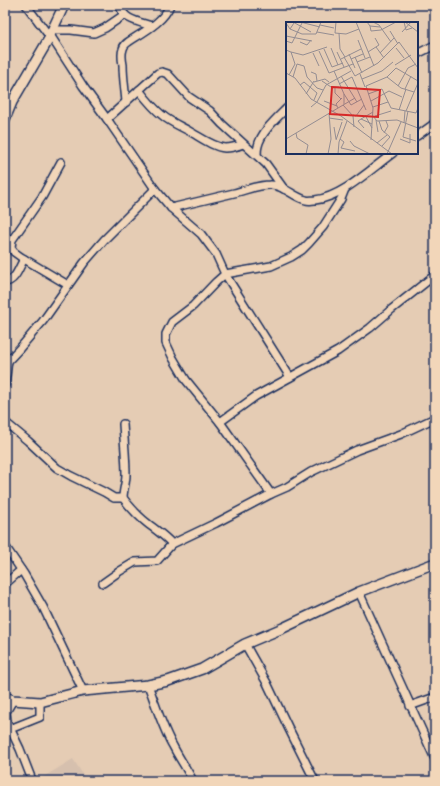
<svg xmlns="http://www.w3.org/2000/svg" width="440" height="786" viewBox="0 0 440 786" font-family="'Comic Neue',sans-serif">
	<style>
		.built { fill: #d6c0ae }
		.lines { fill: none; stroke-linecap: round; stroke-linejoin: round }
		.minor-casing { stroke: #1b2f5e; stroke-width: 10 }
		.tertiary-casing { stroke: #1b2f5e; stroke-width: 12 }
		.minor { stroke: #f2d6b9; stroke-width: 7 }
		.tertiary { stroke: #f2d6b9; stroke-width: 9 }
		.inset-road { fill: none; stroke: #948d92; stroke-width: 1 }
		.view { fill: #d62828; fill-opacity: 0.15; stroke: #d62828; stroke-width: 2 }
		.inset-edge { fill: none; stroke: #1b2f5e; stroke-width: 2 }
	</style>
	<rect width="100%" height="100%" fill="#e5ccb4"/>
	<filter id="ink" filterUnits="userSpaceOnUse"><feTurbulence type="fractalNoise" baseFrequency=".025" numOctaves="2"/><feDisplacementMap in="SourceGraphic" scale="8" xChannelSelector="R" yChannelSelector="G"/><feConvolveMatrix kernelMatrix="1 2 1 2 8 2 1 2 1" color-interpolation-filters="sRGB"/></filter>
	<g filter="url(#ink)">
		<polygon class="built" points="73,759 87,781 37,781"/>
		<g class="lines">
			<g class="minor-casing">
				<g id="minor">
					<polyline points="26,5 50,37"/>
					<path d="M120 5C122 20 140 22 152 26"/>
					<polyline points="52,30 71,30 94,33 105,28 124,15"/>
					<polyline points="50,35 83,86 107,119 155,189 171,208 201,234 216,254 225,274 290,377"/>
					<polyline points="417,54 435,45"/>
					<path d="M139 90C146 99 153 108 162 115 170 122 180 126 189 131 200 137 213 147 225 148 232 148 238 146 243 144"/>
					<path d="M126 102C125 90 123 77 123 65 122 60 121 54 123 49 124 43 132 40 136 37 149 29 165 19 170 5"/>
					<polyline points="107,119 158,73 162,72 168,74 189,97 210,111 222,124 266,164 284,189"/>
					<polyline points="417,136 435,123"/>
					<path d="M257 155C257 152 257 149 258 146 261 132 277 118 287 108"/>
					<polyline points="61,162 42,197 12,240 11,248 14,252 21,257 68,285"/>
					<path d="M171 208C192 203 213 198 234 193 246 190 257 185 270 185 283 184 293 197 306 200 309 201 312 200 315 200 342 197 371 169 393 153"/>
					<path d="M5 282C16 281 19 267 24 259"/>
					<polyline points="5,364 20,348 43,321 84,263 104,240 155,189"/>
					<polyline points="5,385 8,360"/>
					<path d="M5 422 28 441 57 468 71 476 104 492 114 498H123C130 507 138 516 147 523 156 530 165 536 172 544"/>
					<polyline points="220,422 256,396 338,351 370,328 392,309 435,275"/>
					<path d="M123 424C124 441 126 458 126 475 126 483 123 490 123 498"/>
					<polyline points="271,494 220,422 186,380 173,358 166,343 166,334 172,322 193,306 216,282 225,274 271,266 291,257 302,250 309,243 323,227 341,199 345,189"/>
					<polyline points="5,546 24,574 43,607 83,691"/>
					<polyline points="103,583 120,571 135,562 157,561 172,544 216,523 271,494 287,487 311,472 357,450 401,434 435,418"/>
					<polyline points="5,584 21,570"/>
					<polyline points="359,592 435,759"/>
					<polyline points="245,644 267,683 288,727 315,781"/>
					<path d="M148 685C156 705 162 727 173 746 179 758 187 769 193 781"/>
					<polyline points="410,706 435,697"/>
					<polyline points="8,724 20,749 32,780 27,781"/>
					<polyline points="10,729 40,717 40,702"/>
					<polyline points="5,733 8,730 6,712 13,700"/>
				</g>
			</g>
			<g class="tertiary-casing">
				<g id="tertiary">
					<polyline points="5,119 12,102 50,37 50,35 64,5"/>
					<polyline points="5,697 13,700 40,702 83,691 148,685 168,681 202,669 245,644 283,628 359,592 435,563"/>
				</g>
			</g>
			<use href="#minor" class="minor"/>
			<use href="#tertiary" class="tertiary"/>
		</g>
	</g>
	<g transform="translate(286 22)">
		<rect width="132" height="132" fill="#e5ccb4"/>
		<path class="inset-road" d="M7 0 25 10M14 0 34 5M50 0 49 11 60 12 73 7M70 0 88 44M81 0 84 4 94 5M87 0 93 3 105 20M118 0 120 8 126 6M119 0 132 10M0 1 4 7 8 1M34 3 48 6M84 4 85 9 95 8M4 7 16 12M95 8 110 0M104 9 112 22M31 10 48 13M116 10 125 0M53 11 54 27 59 35M16 12H30L35 0M0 14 26 19M72 18 79 36M0 19 6 21 16 1M14 20 21 23 25 18M90 25 98 36M45 26 52 43M110 26 118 36M38 27 46 45 57 41M0 28 5 30 9 42 3 53M33 29 43 51 67 42M5 30 17 33 41 25M51 30 58 45M82 30 93 23 89 16M27 31 33 44M94 31 108 16M63 32 69 46M58 35 69 54 92 41 113 20 132 46M69 35 76 51M55 37 75 27M65 37 77 32M71 40 84 35M109 43 125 33M48 49 58 72V82M25 50 30 52 31 59M0 51 9 56 25 77 55 94 106 132M74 52 79 65M55 54 71 80M7 55 11 42 18 44 21 55 31 66 37 68M66 55 80 88M101 55 115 66 128 70M76 57 96 49 107 40M36 59 45 65H53M28 60 39 57 43 60M53 62 66 55M14 63 18 60 31 71 28 78M112 64 122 46 130 42M49 65V71L55 77M119 67 125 54M20 72 28 59M58 72 65 83 76 77M82 72 96 67 105 86 130 91 132 86M38 79 51 84M85 79 103 69 116 75M57 83 67 94 68 105M25 85 31 80 40 63 65 49M87 85 102 80M52 86 50 82 56 76M113 88 120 67M47 89 69 76M120 89 132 61M122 89 117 115 130 119M67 93 70 94 78 83M79 93 86 106M87 94 91 99 111 98 132 106M89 94 105 89M43 96 57 98M75 97 72 99 78 106M90 98 92 110M93 99 96 108 104 115M118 101 119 89M86 102 75 97 87 90M48 105 50 117M10 111 11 116 22 123 20 132M98 111 102 104 100 99M0 117 47 89M54 117 58 120 55 126 69 129M114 117 124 121V112M50 118 56 100M85 118 87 86 80 64 101 55 110 46 132 59M64 119 68 124 84 132M91 121 101 113M96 124 104 115M42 132 45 117 43 91M52 132 53 120 61 99M101 132 115 100"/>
		<path class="view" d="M46 65 94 68 92 95 44 92Z"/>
		<rect width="132" height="132" class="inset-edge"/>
	</g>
	<rect width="440" height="786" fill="none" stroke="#f2d6b9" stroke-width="20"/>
	<rect x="10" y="10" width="420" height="766" fill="none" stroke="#1b2f5e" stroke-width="1.5" filter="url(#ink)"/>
</svg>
